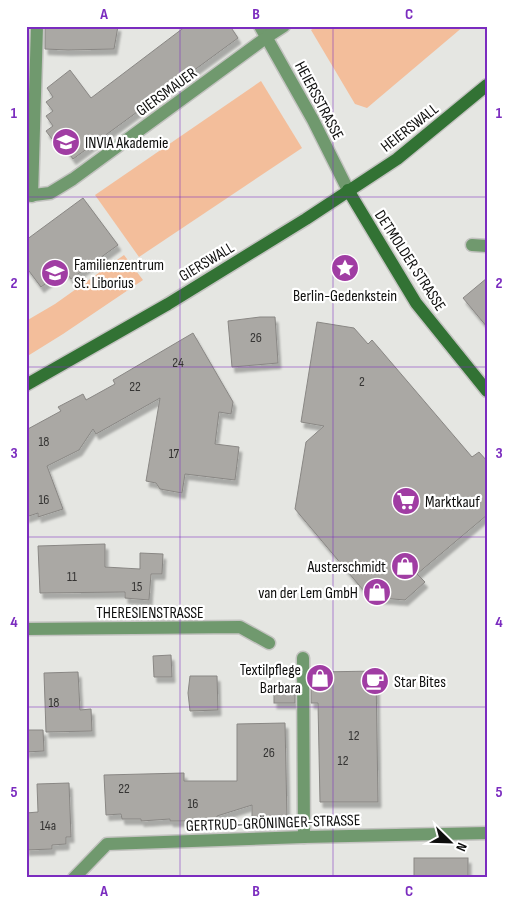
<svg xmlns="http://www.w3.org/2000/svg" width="513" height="904" viewBox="0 0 513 904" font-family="'Sofia Sans Condensed',sans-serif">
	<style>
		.green { fill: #f3be9b }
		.building { fill: #aaa8a4; stroke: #898784; filter: url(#shadow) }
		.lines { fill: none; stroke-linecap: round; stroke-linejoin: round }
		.service-casing { stroke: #c3c3c0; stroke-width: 15 }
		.minor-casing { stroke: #c3c3c0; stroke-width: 15 }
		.secondary-casing { stroke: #c3c3c0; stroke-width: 15 }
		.service { stroke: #70996e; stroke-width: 12 }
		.minor { stroke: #70996e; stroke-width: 12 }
		.secondary { stroke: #327234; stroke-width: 12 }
		.grid { fill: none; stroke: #7b2cbf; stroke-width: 1; stroke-opacity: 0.55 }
		.labels { text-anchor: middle; stroke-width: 4.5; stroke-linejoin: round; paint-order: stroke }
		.number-label { font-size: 14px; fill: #353433 }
		.street-label { font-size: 16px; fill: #0e0e0d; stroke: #fff }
		.poi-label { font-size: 16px; fill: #0e0e0d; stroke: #fff; text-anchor: start }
		.neatline { fill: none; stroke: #7b2cbf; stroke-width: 2 }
		.grid-label { font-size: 16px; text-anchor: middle; font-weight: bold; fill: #7b2cbf }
	</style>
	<defs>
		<filter id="shadow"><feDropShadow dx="3" dy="5.5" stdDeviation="1" flood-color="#0004"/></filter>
	</defs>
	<rect width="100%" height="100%" fill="#e5e6e2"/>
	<g class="green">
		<polygon points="317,26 464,26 367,108 355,104 311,30"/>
		<polygon points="261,81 302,148 139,257 95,195"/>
		<polygon points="124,255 143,280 63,334 26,357 26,321 55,304"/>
	</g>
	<g class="building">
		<polygon points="45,26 118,26 114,49 68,50 45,49"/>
		<polygon points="186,26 230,26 238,38 73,159 62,144 58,147 46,131 53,126 46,116 53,111 46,102 53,97 47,88 70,70 91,98"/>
		<polygon points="83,198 118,245 71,279 66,272 58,278 57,275 41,287 26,267 26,240"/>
		<polygon points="487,278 487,327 463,298"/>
		<polygon points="260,317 275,317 278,363 232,367 228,321"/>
		<polygon points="317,322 354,328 368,344 372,340 472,457 479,452 487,461 487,515 417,574 425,582 405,600 369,597 295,509 306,442 324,426 301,422"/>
		<polygon points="193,333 233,402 231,414 219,412 215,444 239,447 235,480 185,474 182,493 160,489 156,483 146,481 160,398 96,434 93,429 79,450 47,466 63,509 38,517 38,513 26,517 26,430 61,411 58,407 83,394 86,400 115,384 113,380"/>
		<polygon points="105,544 105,567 140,569 140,553 163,554 162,574 151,574 149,600 125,598 125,592 40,593 38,546"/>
		<polygon points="171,655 172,677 154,677 153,656"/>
		<polygon points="376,671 378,802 320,802 318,703 311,703 311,684 318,684 318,672"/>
		<polygon points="78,672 80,710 91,709 92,731 46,732 44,673"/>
		<polygon points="190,676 217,676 218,710 190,711 188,693"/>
		<rect x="274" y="684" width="21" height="19"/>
		<polygon points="285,723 287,819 252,820 252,805 217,816 217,821 170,821 170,819 141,821 141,819 122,819 121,814 106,815 104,775 184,773 184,781 237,781 237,724"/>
		<polygon points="26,730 43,730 44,751 26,752"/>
		<polygon points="69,783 71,837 66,837 66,844 52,845 52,849 26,850 26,813 38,812 37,784"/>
		<rect x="414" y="858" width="54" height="20"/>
	</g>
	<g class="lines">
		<g class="service-casing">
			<polyline id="service" points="303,658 304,837"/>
		</g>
		<g class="minor-casing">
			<g id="minor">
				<polyline points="260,26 313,120 348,190"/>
				<polyline points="26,196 50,193 73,179 267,37 284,26"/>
				<polyline points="32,196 37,26"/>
				<polyline points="472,245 487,246"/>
				<polyline points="26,629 240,627 269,643"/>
				<polyline points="74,878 107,844 304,837 487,833"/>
			</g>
		</g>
		<g class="secondary-casing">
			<g id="secondary">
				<polyline points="348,190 416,303 487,391"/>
				<polyline points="26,385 168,304 306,219 397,159 487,85"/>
			</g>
		</g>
		<use href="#service" class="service"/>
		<use href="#minor" class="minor"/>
		<use href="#secondary" class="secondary"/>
	</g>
	<path class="grid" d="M180 26V878M333 26V878M26 197H487M26 367H487M26 537H487M26 707H487"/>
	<defs>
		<g id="school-disc" transform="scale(1.4375)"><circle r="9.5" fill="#a03da3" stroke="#fff"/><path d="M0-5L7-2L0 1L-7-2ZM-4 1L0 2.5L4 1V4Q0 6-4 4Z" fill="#fff"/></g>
		<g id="sight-disc" transform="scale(1.4375)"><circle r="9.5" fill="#a03da3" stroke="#fff"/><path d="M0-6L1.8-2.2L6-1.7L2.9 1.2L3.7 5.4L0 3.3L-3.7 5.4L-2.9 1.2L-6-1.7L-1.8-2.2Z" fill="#fff"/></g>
		<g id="supermarket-disc" transform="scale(1.4375)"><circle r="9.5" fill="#a03da3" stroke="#fff"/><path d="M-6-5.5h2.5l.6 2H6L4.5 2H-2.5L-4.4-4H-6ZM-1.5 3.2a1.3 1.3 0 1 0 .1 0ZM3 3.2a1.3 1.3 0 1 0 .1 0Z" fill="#fff"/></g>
		<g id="shop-disc" transform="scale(1.4375)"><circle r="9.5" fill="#a03da3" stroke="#fff"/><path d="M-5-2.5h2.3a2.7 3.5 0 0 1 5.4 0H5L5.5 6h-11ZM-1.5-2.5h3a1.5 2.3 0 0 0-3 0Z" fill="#fff"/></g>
		<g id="cafe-disc" transform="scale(1.4375)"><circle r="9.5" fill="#a03da3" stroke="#fff"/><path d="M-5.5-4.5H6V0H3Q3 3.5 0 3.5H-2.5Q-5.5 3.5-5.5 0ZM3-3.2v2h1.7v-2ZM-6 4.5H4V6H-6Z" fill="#fff"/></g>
	</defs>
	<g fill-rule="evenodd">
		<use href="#school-disc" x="66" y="142"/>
		<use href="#sight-disc" x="345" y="268"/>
		<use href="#school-disc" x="55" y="273"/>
		<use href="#supermarket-disc" x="406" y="501"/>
		<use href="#shop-disc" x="405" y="566"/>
		<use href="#shop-disc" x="377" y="592"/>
		<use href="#shop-disc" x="320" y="678"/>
		<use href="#cafe-disc" x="375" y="681"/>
	</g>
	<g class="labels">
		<g class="number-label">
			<text x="256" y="342">26</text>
			<text x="178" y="367">24</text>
			<text x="362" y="386">2</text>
			<text x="135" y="391">22</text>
			<text x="44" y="446">18</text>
			<text x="174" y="458">17</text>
			<text x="44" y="504">16</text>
			<text x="72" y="581">11</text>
			<text x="137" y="591">15</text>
			<text x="54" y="707">18</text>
			<text x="354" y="740">12</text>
			<text x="269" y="757">26</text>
			<text x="343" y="765">12</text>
			<text x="124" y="793">22</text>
			<text x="193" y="808">16</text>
			<text x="48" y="830">14a</text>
		</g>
		<g class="street-label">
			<text transform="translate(166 91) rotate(-36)" y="6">GIERSMAUER</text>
			<text transform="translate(320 100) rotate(62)" y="6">HEIERSSTRASSE</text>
			<text transform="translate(409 127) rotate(-38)" y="6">HEIERSWALL</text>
			<text transform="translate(411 260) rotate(57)" y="6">DETMOLDER STRASSE</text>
			<text transform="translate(206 261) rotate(-31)" y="6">GIERSWALL</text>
			<text x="150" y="618">THERESIENSTRASSE</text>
			<text transform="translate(273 822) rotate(-2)" y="6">GERTRUD-GRÖNINGER-STRASSE</text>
		</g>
		<g class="poi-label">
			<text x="85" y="148">INVIA Akademie</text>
			<text x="74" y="270">Familienzentrum<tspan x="74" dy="18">St. Liborius</tspan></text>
			<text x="345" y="301" text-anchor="middle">Berlin-Gedenkstein</text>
			<text x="425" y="507">Marktkauf</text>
			<text x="386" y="572" text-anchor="end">Austerschmidt</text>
			<text x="358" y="598" text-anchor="end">van der Lem GmbH</text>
			<text x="301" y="675" text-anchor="end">Textilpflege<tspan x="301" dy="18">Barbara</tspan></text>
			<text x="394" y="687">Star Bites</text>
		</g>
	</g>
	<rect width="513" height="904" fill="none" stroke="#ffffff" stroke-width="55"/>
	<g transform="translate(450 842) rotate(113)" stroke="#ffffff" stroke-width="4" paint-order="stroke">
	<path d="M0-4L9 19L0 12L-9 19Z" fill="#0e0e0d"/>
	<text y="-8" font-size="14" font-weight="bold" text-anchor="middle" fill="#0e0e0d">N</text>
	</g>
	<rect x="28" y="28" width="458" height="848" class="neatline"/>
	<g class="grid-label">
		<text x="104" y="19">A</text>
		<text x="256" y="19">B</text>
		<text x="409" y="19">C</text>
		<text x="14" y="118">1</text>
		<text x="499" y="118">1</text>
		<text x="14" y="288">2</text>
		<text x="499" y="288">2</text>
		<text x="14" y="458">3</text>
		<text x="499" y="458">3</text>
		<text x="14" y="627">4</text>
		<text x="499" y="627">4</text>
		<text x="14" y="797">5</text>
		<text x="499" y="797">5</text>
		<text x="104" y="896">A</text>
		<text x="256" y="896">B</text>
		<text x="409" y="896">C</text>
	</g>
</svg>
